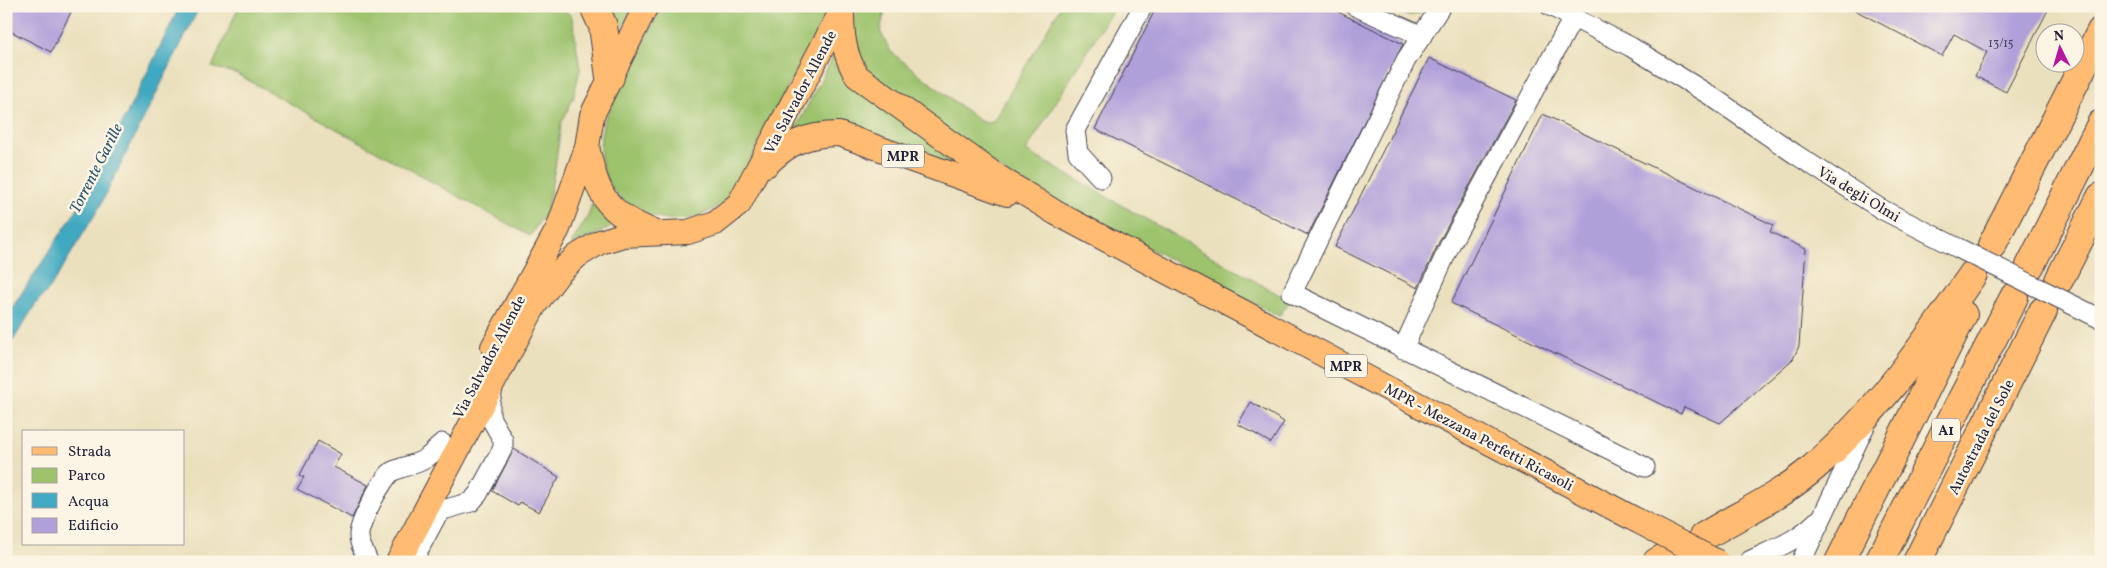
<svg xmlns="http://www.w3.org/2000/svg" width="2107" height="568" viewBox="0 0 2107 568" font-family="Vollkorn,serif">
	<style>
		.green { fill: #9dc36d; stroke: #607254 }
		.water { fill: #41a9c1; stroke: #32667e }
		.building { fill: #b0a0da }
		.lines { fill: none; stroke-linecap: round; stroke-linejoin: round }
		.minor-casing { stroke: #403e4e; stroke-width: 21 }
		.major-casing { stroke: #403e4e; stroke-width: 26 }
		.highway-casing { stroke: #403e4e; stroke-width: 30 }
		.minor { stroke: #fff; stroke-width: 19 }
		.major { stroke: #ffbb71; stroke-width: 24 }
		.highway { stroke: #ffbb71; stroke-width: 28 }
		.minor-bridge-casing { stroke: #403e4e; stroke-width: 21; stroke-linecap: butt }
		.major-bridge-casing { stroke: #403e4e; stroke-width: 26; stroke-linecap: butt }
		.minor-bridge { stroke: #fff; stroke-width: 19 }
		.major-bridge { stroke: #ffbb71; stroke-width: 24 }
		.labels { text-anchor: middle; stroke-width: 5; stroke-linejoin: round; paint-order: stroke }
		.number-label { font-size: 12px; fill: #464263 }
		.shield { fill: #fcf5e5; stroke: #63616e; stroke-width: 1 }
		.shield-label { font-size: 14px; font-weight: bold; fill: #22223b }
		.street-label { font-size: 15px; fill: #22223b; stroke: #fcf5e5 }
		.water-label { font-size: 16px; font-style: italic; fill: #2e5871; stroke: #fcf5e5 }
	</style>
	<rect width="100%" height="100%" fill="#fcf5e5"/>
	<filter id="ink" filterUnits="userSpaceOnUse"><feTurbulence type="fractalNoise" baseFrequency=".02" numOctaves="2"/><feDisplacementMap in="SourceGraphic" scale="10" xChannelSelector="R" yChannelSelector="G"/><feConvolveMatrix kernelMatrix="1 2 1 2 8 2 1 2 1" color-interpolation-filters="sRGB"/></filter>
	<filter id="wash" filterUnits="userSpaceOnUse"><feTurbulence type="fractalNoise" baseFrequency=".0096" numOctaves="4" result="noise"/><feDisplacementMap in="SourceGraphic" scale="20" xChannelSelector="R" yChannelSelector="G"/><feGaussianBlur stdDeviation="1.12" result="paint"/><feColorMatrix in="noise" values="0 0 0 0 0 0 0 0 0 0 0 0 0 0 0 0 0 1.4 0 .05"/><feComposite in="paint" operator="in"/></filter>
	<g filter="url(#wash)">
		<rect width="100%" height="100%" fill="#ebe0bd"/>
		<g class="green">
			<polygon points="239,6 560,6 572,17 580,69 573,99 561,124 555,168 546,212 530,236 237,74 212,67"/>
			<polygon points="606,6 633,6 617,37"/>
			<path d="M662 6H830C808 48 787 89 765 131 752 155 741 188 719 205 688 228 649 222 621 198 599 179 597 146 604 121Z"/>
			<polygon points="860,6 886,6 880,31 891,52 978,120 986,123 994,120 1061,6 1115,6 1026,151 1290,301 1279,316 1011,176 862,71 850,24"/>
			<polygon points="1387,6 1425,6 1420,13 1408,16"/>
			<polygon points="837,49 995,181 796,128"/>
			<polygon points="592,204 612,227 572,245 572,242 588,216"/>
		</g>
		<polygon class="water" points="180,6 200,6 99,208 49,290 37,302 6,352 6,317 87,194"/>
		<g id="blocks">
			<g class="building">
				<polygon points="6,6 74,6 51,52 6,29"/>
				<polygon points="1157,6 1326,6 1403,44 1308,235 1095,129"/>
				<polygon points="1847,6 2050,6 2006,92 1975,76 1987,52 1954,34 1942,56"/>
				<polygon points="1429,58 1516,100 1440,240 1418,288 1335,247"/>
				<polygon points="1543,114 1773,225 1770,232 1806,249 1799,346 1793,359 1720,423 1684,407 1681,414 1451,303"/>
				<polygon points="1251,402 1284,422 1271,443 1238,424"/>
				<polygon points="318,441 341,454 334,467 368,485 352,518 297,489 304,477 300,475"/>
				<polygon points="514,449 559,477 539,512 520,502 518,506 492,491"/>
			</g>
		</g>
	</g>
	<g filter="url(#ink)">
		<use href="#blocks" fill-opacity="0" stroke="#403e4e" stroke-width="1"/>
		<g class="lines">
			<g class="minor-casing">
				<g id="minor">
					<polyline points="1355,6 1422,36"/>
					<polyline points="1441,6 1406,60 1292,293 1645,467"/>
					<polyline points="1550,6 1631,47 1711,96 1795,154 1881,209 1958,248"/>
					<polyline points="1101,178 1078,153 1075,130 1143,6"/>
					<polyline points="1403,349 1450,245 1573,18"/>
					<path d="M1749 561C1774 549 1797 541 1817 521"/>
					<path d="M368 562C366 553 359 546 359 536 358 525 383 476 393 471 418 461 422 466 442 443"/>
					<polyline points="412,562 436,517 443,510 471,502 478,494 503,448 503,440 490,417 490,403 493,388"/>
					<polyline points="1801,562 1865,426"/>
				</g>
			</g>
			<g class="major-casing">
				<g id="major">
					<path d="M842 12C842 36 844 55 857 76L995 175 1056 213 1636 520"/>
					<path d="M587 147C599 198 605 211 654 232"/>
					<path d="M766 165C788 143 807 134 839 134L1007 194"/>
					<polyline points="493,347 558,229 587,147 592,115 646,6"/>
					<polyline points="398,562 534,306 559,273 577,256 600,242 623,235 688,232 715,223 739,204 841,12"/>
				</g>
			</g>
			<g class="highway-casing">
				<g id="highway">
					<polyline points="594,6 603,26 610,77"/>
					<polyline points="1992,245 2101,31"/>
					<polyline points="2030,266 2101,124"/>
					<polyline points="2059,280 2101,197"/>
					<path d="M1703 537C1737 516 1775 499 1807 473 1874 418 1924 345 1973 274"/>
					<polyline points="1657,562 1671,554"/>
					<polyline points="1839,562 1963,315"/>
					<polyline points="1879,562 2014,297"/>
					<polyline points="1917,562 2043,311"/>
				</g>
			</g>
			<use href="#minor" class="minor"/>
			<use href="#major" class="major"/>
			<use href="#highway" class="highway"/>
			<g class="minor-bridge-casing">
				<polyline id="minor-bridge" points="1958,248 2101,319"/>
			</g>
			<g class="major-bridge-casing">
				<polyline id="major-bridge" points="1636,520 1717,562"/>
			</g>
			<use href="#minor-bridge" class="minor-bridge"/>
			<use href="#major-bridge" class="major-bridge"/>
		</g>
	</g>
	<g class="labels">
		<g class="number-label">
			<text x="2001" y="47">13/15</text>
		</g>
		<g class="shield">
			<rect x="882" y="144.5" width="42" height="23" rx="4"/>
			<rect x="1325" y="354.5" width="42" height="23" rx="4"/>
			<rect x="1932" y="418.5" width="28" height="23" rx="4"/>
		</g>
		<g class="shield-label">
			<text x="903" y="161">MPR</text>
			<text x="1346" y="371">MPR</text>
			<text x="1946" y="435">A1</text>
		</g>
		<g class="street-label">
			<text transform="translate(800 92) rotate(-62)" y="5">Via Salvador Allende</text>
			<text transform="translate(1859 194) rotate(31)" y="5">Via degli Olmi</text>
			<text transform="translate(489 357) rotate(-62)" y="5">Via Salvador Allende</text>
			<text transform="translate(1479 437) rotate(28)" y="5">MPR - Mezzana Perfetti Ricasoli</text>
			<text transform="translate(1981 437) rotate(-63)" y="5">Autostrada del Sole</text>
		</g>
		<g class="water-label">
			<text transform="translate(95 168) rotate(-63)" y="6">Torrente Garille</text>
		</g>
	</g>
	<rect width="2107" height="568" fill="none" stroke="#fcf5e5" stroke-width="25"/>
	<rect x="22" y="430" width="162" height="115" fill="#fcf5e5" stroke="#a5a1a1"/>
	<rect x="32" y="447" width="25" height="8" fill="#ffbb71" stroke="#a5a1a1"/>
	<text x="68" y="456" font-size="15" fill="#22223b">Strada</text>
	<rect x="32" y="468" width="25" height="15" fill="#9dc36d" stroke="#a5a1a1"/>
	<text x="68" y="480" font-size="15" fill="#22223b">Parco</text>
	<rect x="32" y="493" width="25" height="15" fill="#41a9c1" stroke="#a5a1a1"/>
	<text x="68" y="506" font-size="15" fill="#22223b">Acqua</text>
	<rect x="32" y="518" width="25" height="15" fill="#b0a0da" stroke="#a5a1a1"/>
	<text x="68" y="530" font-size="15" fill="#22223b">Edificio</text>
	<g transform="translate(2060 48) rotate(355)"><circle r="24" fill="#fcf5e5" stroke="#a5a1a1"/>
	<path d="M0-4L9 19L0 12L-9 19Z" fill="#b5179e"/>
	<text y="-8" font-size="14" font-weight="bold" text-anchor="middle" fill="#22223b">N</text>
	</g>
</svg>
